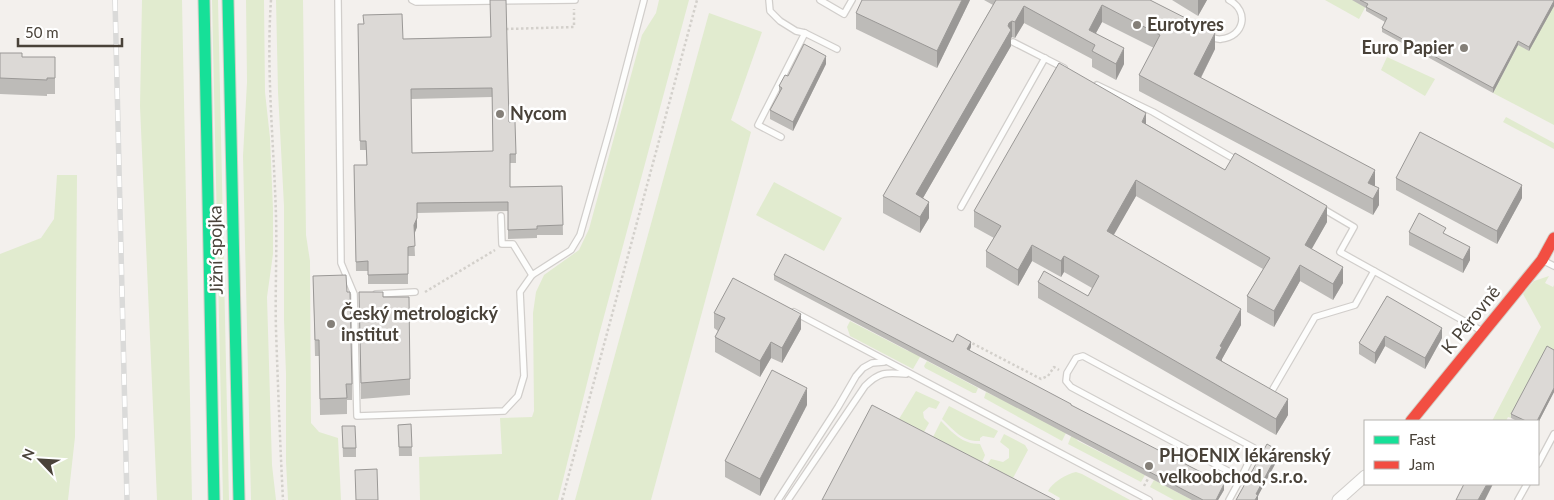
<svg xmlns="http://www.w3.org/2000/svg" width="1554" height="500" viewBox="0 0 1554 500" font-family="Lato,sans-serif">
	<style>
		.green { fill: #e1ebcf }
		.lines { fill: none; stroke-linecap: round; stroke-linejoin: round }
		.lane-casing { stroke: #d1cecb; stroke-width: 8 }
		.street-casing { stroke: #d1cecb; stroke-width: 13 }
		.fast-casing { stroke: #d1cdc4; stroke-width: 13 }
		.jam-casing { stroke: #d1cdc4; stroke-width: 13 }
		.path { stroke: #d3d0cb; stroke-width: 2.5; stroke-dasharray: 2.5 2.5; stroke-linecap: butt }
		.lane { stroke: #fdfdfc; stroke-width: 5.5 }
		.street { stroke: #fdfdfc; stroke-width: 11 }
		.fast { stroke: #16e098; stroke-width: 11 }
		.jam { stroke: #f24e42; stroke-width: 11 }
		.rail-casing { stroke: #dadad9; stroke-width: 5.5 }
		.rail { stroke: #fff; stroke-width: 4; stroke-dasharray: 11; stroke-linecap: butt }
		.wall { fill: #bdbbb8; fill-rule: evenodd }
		.shaded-wall { fill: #9a9896 }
		.building { fill: #dcd9d6; stroke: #9a9896; fill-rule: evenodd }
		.poi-dot { fill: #847f78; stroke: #fff; stroke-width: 2 }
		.labels { text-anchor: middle; stroke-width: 5; stroke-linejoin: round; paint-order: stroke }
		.poi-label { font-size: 18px; font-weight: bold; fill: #494239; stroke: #fff; text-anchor: start }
		.street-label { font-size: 18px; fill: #494239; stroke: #fff }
	</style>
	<rect width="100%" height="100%" fill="#f3f0ed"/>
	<g class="green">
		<polygon points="142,0 182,0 192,500 157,500 140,106"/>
		<polygon points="212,0 218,0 229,500 223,500"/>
		<polygon points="246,0 264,0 265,92 270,138 273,209 273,254 267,297 272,465 276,500 251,500 243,156 247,82"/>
		<polygon points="276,0 303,0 306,235 310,261 311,423 319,432 338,438 341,500 288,500 286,462 286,374 284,320 284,206 278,92"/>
		<polygon points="659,0 689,0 599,335 558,500 420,500 419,457 502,454 500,418 532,417 534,411 533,313 536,292 544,275 579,250 589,229 642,35 656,13"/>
		<polygon points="1325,0 1358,0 1367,4 1359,19"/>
		<polygon points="1554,6 1554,125 1493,93 1518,45"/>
		<polygon points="709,13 762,32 731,120 751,132 651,500 575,500"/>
		<polygon points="1387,57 1435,79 1425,96 1381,70"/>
		<polygon points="1506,117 1554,143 1554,149 1503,122"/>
		<polygon points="57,175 77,175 75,437 68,500 0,500 0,254 41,238 54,219"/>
		<polygon points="774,182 842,218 824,251 756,215"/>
		<polygon points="1549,276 1545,283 1553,287 1554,285 1554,352 1511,418 1508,417 1506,421 1492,421 1541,327 1523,294 1534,281"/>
		<polygon points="850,321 908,351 924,350 913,369 850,336 847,327"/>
		<polygon points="927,361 978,388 976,393 973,393 925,368 924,366"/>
		<polygon points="916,391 940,402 936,409 929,407 923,412 924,418 929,423 924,432 899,419"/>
		<polygon points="986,392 1067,431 1062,441 984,398"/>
		<path d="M949 406 998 431 994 438 983 436 980 438V441C962 442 954 430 942 419Z"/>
		<path d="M941 421C953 433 962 444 980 444L985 455 982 462 933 437Z"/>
		<polygon points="1004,434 1025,445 1028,450 1013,478 987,465 991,459 1003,462 1009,458 1009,449 1000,442"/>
		<polygon points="1072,434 1078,441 1145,475 1141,482 1068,444"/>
		<path d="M1076 472 1082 474 1130 500H1059L1060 498 1048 491C1052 483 1066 474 1076 472Z"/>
		<polygon points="1154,480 1192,500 1174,500 1150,487"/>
	</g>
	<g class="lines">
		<g class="lane-casing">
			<g id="lane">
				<polyline points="338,0 341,263 354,294 357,416 504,411 518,396 524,376 520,292 532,275 571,250 580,235 612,122 644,0"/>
				<polyline points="412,0 416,2 575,0"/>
				<polyline points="769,0 770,11 780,21 796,31 805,33 837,49"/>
				<polyline points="820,0 844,14 852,0"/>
				<path d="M1209 36C1212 37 1217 40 1221 39 1244 37 1250 11 1229 0"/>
				<polyline points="1013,42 1064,68"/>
				<polyline points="1097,85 1153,112 1238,161"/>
				<polyline points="781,137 758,125 805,33"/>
				<polyline points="961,207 1045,58"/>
				<polyline points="1320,207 1354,227 1340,252 1482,331"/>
				<polyline points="501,216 502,244 513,244 532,275"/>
				<polyline points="1544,261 1554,266"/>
				<polyline points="376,294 415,292"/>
				<polyline points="794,312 1149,500"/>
				<polygon points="1083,356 1254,448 1254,451 1241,478 1071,387 1066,381 1067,373 1076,358"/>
				<polyline points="1273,389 1315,317 1355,305 1374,271"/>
				<polyline points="1538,464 1554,434"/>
				<polyline points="778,500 838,407 856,376 863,368 872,363 884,362"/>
				<path d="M788 500 865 386C879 372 886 372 906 374"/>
				<polyline points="1229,500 1241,478"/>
				<polyline points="1518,500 1527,484"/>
			</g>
		</g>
		<g class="street-casing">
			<polyline id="street" points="1338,500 1365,476"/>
		</g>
		<g class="fast-casing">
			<g id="fast">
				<polyline points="204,0 214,500"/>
				<polyline points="228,0 239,500"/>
			</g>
		</g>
		<g class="jam-casing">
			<polyline id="jam" points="1411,421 1542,260 1554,238"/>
		</g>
		<g class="path">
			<path d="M271 0C266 72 274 144 276 216 277 254 275 292 276 330 278 386 280 443 283 500"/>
			<polyline points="506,29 574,27 574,9"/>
			<polyline points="425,292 495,250"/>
			<polyline points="968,341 1041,379 1048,376 1054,367 1059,370"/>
			<polyline points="1144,486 1149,477"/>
			<polyline points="562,500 697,0"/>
		</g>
		<use href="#lane" class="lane"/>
		<use href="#street" class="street"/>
		<use href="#fast" class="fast"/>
		<use href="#jam" class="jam"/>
		<g class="rail-casing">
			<polyline id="rail" points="115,0 127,500"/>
		</g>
		<use href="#rail" class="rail"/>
	</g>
	<g class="wall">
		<polygon points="970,0 937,68 856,29 856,13"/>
		<polygon points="984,0 1150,0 1215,49 1201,78 1375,187 1379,205 1373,215 1139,91 1139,75 1154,48 1102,22 1096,33 1124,64 1116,80 1092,67 1092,59 1024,23 1015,38 1012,37 1011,38 1011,46 923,198 929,218 920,233 883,213 883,196 993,5"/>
		<polygon points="1172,0 1207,0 1198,16"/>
		<polygon points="1352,0 1554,0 1554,6 1529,51 1518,45 1493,93 1382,32 1382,28 1385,22 1366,11 1366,8"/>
		<path d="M358 24 403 39 491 37 516 154V163H510V187L562 186 563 235H537V238L508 239V211L417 213V227L414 234 415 256H408V284H368V271H356L354 165H367L366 150H360ZM492 97 493 151 412 153 411 99Z"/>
		<polygon points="0,53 22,57 55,57 55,94 47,94 47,96 0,94"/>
		<polygon points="826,64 793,131 770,119 770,110 779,94 779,86 788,76"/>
		<polygon points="1146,124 1225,170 1327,222 1311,249 1343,283 1333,300 1300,281 1274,327 1247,312 1247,296 1263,269 1136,196 1113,235 1241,325 1222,359 1222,361 1288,415 1276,435 1038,298 1038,282 1088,296 1092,288 1064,272 1061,277 1032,261 1018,286 986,267 986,251 994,238 974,227 974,211"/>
		<polygon points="1396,178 1522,198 1497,244 1396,190"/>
		<polygon points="1409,232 1446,235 1470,260 1463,273 1409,245"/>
		<polygon points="774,275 953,342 971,347 969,351 1071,406 1224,490 1218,500 1192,500 774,280"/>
		<polygon points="313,276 352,384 352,400 347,400 347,414 320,415 319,356 315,356"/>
		<polygon points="359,292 383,297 410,379 410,395 361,399"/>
		<polygon points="1387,296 1442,338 1425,369 1385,346 1375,364 1359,354 1359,343"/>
		<polygon points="714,313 801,329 782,363 771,358 760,377 715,352 715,337 718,331 714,328"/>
		<polygon points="1554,350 1554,392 1538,423 1538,421 1517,421 1511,418 1511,414"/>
		<polygon points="807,405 760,496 725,477 725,461"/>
		<polygon points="411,424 412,456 399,456 398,425"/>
		<polygon points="342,426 356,448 356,457 343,457"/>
	</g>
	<g class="shaded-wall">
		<polygon points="962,0 970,0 937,68 937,51"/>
		<polygon points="1198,0 1207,0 1198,16"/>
		<polygon points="1554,1 1554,6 1529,51 1529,47"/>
		<polygon points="1102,5 1102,22 1091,42 1089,30"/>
		<polygon points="1024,6 1024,23 1015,38 1015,22"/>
		<polygon points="1012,21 1012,37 1011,38 1011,46 916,210 916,194 1009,23"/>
		<polygon points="1215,33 1215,49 1194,91 1194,74"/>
		<polygon points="1518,41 1518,45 1493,93 1493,88"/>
		<polygon points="1124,48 1124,64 1116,80 1116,64"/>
		<polygon points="826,56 826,64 793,131 793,122"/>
		<polygon points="1146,113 1146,129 1142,122"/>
		<polygon points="1375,170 1375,187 1368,183"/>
		<polygon points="1136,180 1136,196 1107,247 1107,231"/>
		<polygon points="1522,185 1522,198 1497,244 1497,231"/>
		<polygon points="1379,188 1379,205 1373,215 1373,199"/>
		<polygon points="929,202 929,218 920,233 920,217"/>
		<polygon points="1327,206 1327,222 1305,261 1305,245"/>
		<polygon points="417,218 417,227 414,235 414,225"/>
		<polygon points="1032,245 1032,261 1018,286 1018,270"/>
		<polygon points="1470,247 1470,260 1463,273 1463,260"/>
		<polygon points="1064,256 1064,272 1061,277 1061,261"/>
		<polygon points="1300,265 1300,281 1274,327 1274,311"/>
		<polygon points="1343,267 1343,283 1333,300 1333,284"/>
		<polygon points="1241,309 1241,325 1222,359 1222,362 1216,358 1220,346"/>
		<polygon points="801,314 801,329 782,363 782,348"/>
		<polygon points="1442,328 1442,338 1425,369 1425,358"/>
		<polygon points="1385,336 1385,346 1375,364 1375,353"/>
		<polygon points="771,342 771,358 760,377 760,361"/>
		<polygon points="971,342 971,347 967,355 967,349"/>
		<polygon points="807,388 807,405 760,496 760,479"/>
		<polygon points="1554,388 1554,392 1538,423 1538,421 1537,421"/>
		<polygon points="1288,399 1288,415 1276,435 1276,419"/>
		<polygon points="1279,451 1279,457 1258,496 1258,500 1255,500 1256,494"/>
		<polygon points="1224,484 1224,490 1218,500 1216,500"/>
		<polygon points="1487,484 1493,484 1485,500 1478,500"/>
	</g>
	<g class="building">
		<path d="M490 0H506L509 122H515L516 154H510V187L562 186 563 225 537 226V229L508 230V202L417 203V218L414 225 415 246 408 247V274L368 275V261L356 262 354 165H367L366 141H360L358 24H364L363 15 402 14 403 39 491 37ZM492 88 493 151 412 153 411 89Z"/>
		<polygon points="862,0 962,0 937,51 856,13"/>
		<polygon points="996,0 1150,0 1215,33 1194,74 1375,170 1368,183 1379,188 1373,199 1139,75 1160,35 1102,5 1089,30 1124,48 1116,64 1092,51 1095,45 1024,6 1015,22 1012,21 1009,23 1008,26 1011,30 916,194 929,202 920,217 883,196"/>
		<polygon points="1360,0 1554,0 1554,1 1529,47 1518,41 1493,88 1382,28 1387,18 1366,7 1368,4"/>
		<polygon points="804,44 826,56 793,122 770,110 782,88 779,86 785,75 788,76"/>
		<polygon points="0,53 22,53 22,57 55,57 55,78 47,78 47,80 0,78"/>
		<polygon points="1059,63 1146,113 1142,122 1225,170 1235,153 1327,206 1305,245 1343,267 1333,284 1300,265 1274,311 1247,296 1270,258 1136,180 1107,231 1241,309 1220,346 1222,347 1216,358 1288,399 1276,419 1038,282 1044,271 1088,296 1099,276 1064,256 1061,261 1032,245 1018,270 986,251 1001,226 974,211"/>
		<polygon points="1420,132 1522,185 1497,231 1396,178"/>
		<polygon points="1419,213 1446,228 1443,233 1470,247 1463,260 1409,232"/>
		<polygon points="785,254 953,342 957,334 971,342 967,349 1071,404 1071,405 1224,484 1216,500 1203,500 774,275"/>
		<polygon points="346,275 347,292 350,292 352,384 346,384 347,398 320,399 319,340 315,340 313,276"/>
		<polygon points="733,278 801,314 782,348 771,342 760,361 715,337 725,318 714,313"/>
		<polygon points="359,292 383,292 383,297 409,297 410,379 361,383"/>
		<polygon points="1387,296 1442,328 1425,358 1385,336 1375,353 1359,343"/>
		<polygon points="1547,346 1554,350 1554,388 1537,421 1526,421 1511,414"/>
		<polygon points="772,370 807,388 760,479 725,461"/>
		<polygon points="872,405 1055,500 822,500"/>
		<polygon points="411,424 412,447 399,447 398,425"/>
		<polygon points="342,426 355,426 356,448 343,448"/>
		<polygon points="1267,444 1279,451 1256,494 1258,495 1255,500 1236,500"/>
		<polygon points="377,469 378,500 356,500 355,470"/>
		<polygon points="1464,484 1487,484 1478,500 1456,500"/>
	</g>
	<g class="poi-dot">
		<circle cx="1137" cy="25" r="5"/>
		<circle cx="1464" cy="48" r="5"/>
		<circle cx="500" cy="114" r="5"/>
		<circle cx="331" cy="324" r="5"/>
		<circle cx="1149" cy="466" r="5"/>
	</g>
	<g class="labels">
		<g class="poi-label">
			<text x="1147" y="31">Eurotyres</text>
			<text x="1454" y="54" text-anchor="end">Euro Papier</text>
			<text x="510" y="120">Nycom</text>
			<text x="341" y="320">Český metrologický<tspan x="341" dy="21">institut</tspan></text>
			<text x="1159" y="462">PHOENIX lékárenský<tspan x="1159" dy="21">velkoobchod, s.r.o.</tspan></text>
		</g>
		<g class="street-label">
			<text transform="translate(216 250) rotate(-91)" y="6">Jižní spojka</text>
			<text transform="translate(1471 320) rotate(-51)" y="6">K Pérovně</text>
		</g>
	</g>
	<rect x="1364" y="420" width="175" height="65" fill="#ffffff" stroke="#b6b3b0"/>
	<rect x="1374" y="436" width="25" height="8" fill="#16e098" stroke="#b6b3b0"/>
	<text x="1409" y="445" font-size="15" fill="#494239">Fast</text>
	<rect x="1374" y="461" width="25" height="8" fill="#f24e42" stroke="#b6b3b0"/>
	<text x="1409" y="470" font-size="15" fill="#494239">Jam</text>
	<g transform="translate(40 460) rotate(295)" stroke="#ffffff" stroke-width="4" paint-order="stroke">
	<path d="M0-4L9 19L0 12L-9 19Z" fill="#494239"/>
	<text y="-8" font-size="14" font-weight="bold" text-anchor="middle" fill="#494239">N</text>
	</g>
	<path d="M18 38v8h104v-8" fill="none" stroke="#494239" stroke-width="2.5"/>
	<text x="25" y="38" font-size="15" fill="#494239" stroke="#ffffff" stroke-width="4" paint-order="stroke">50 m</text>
</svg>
